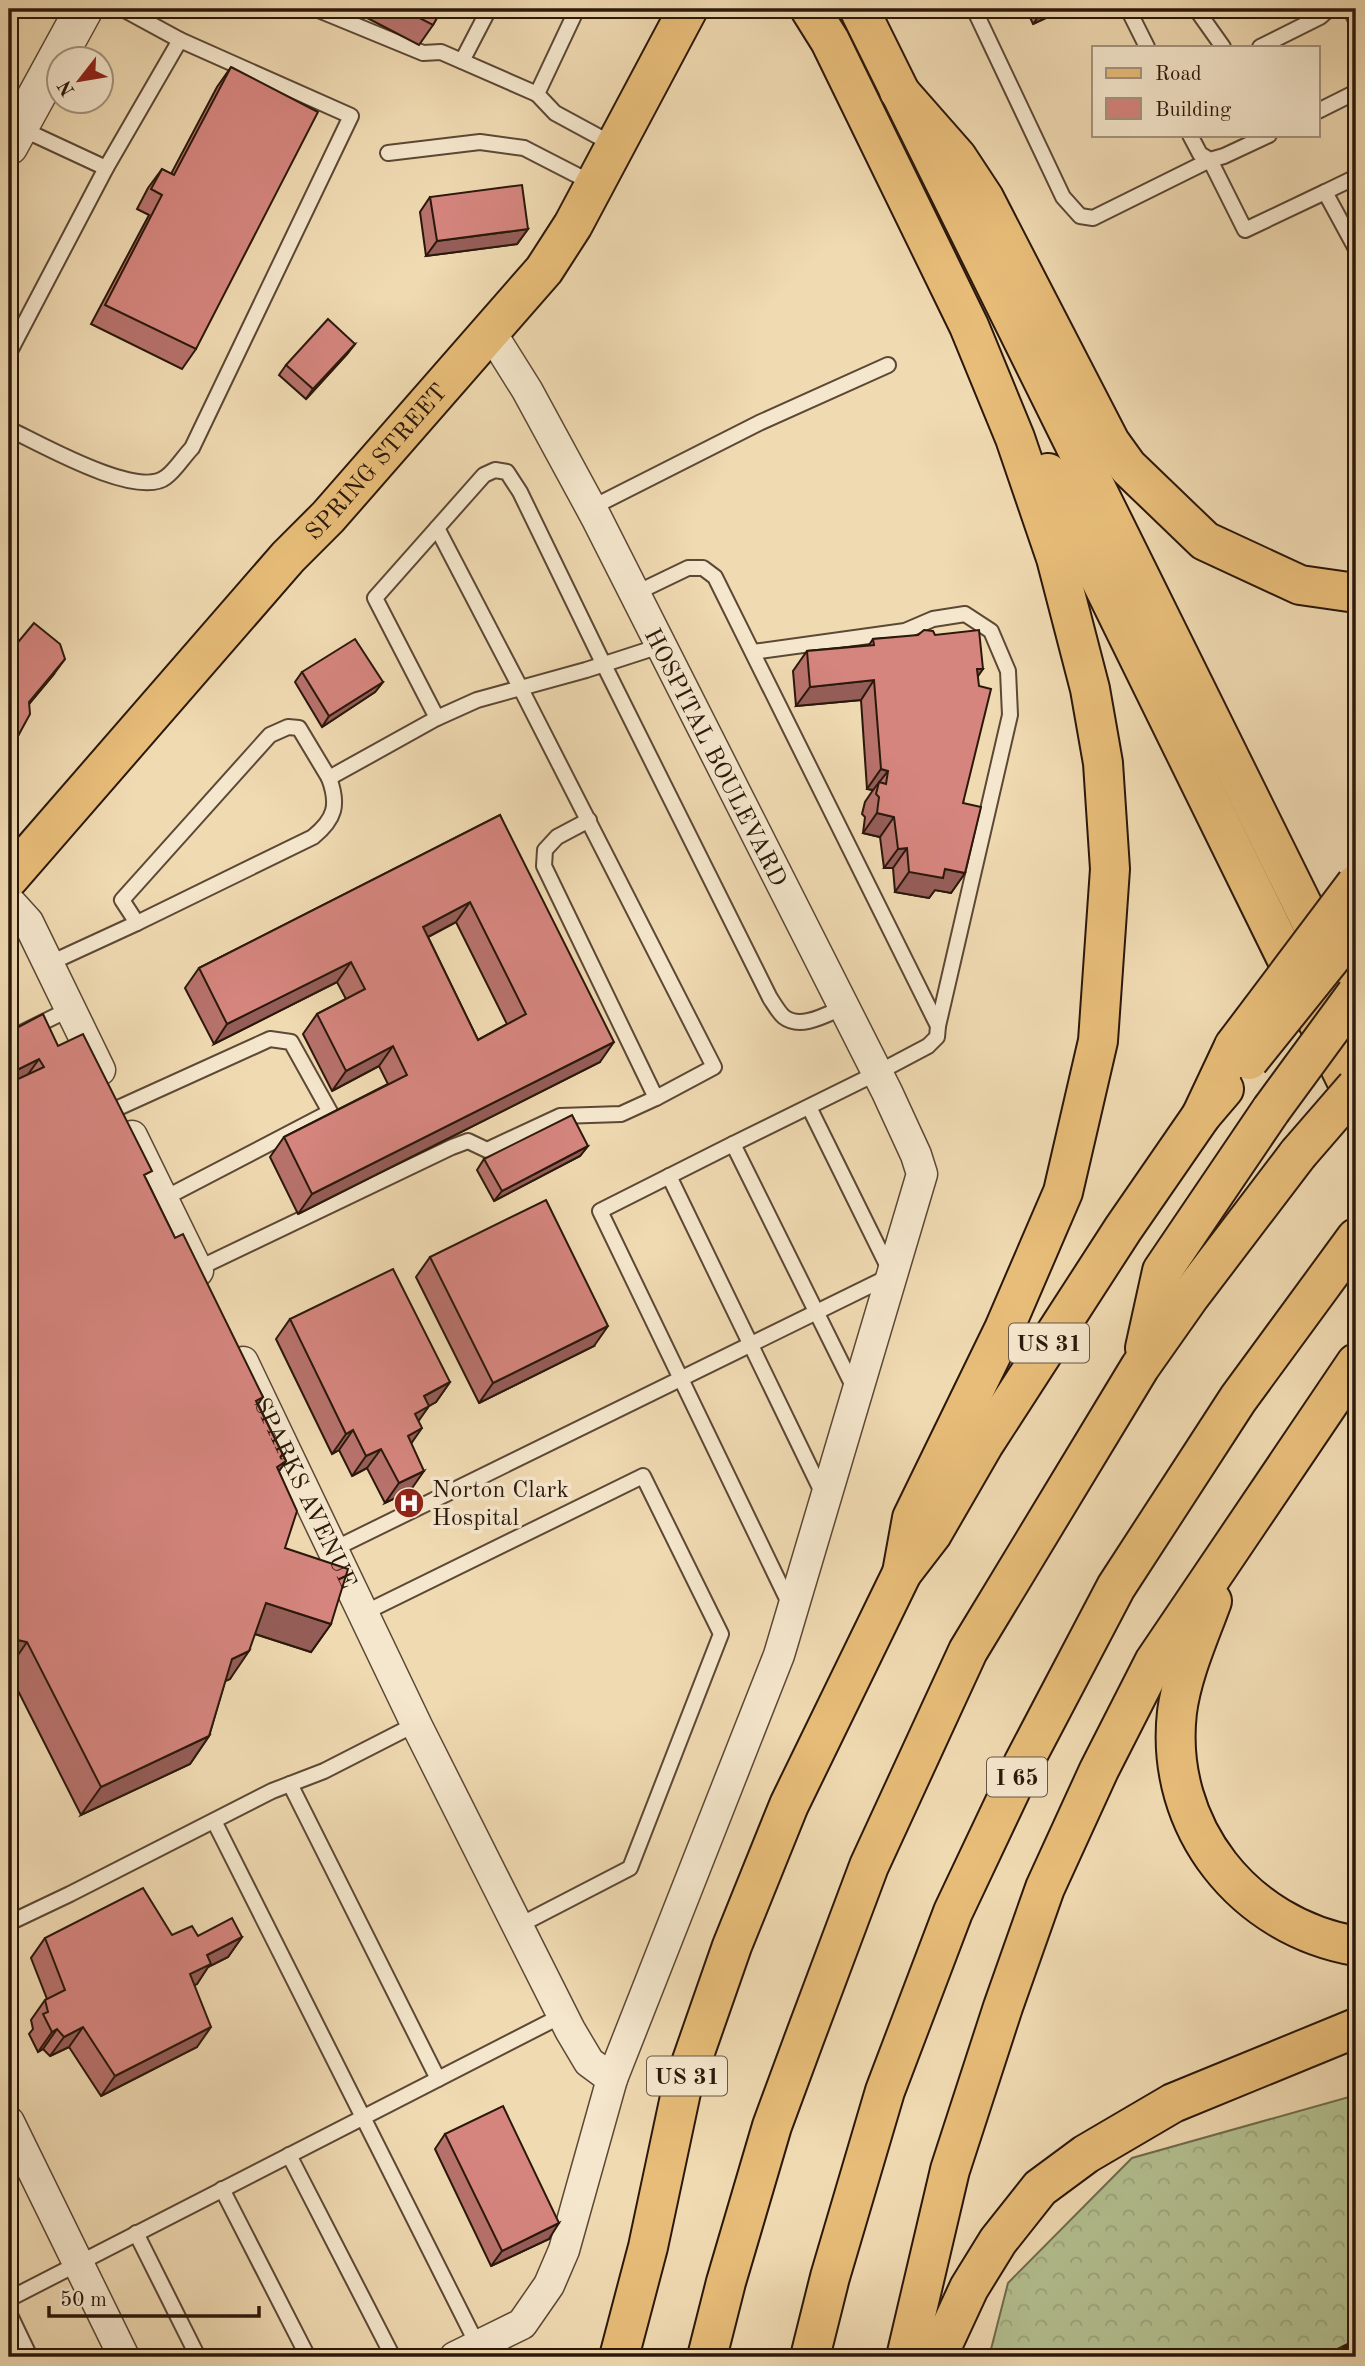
<svg xmlns="http://www.w3.org/2000/svg" width="1365" height="2366" viewBox="0 0 1365 2366" font-family="'Old Standard TT',serif">
	<style>
		.forest { fill: url(#forest-crowns); stroke: #706c4e; stroke-width: 2 }
		.lines { fill: none; stroke-linecap: round; stroke-linejoin: round }
		.service-casing { stroke: #5c4835; stroke-width: 18 }
		.minor-casing { stroke: #5c4835; stroke-width: 33 }
		.tertiary-casing { stroke: #5c4835; stroke-width: 40 }
		.primary-casing { stroke: #2b180b; stroke-width: 42 }
		.motorway-casing { stroke: #2b180b; stroke-width: 42 }
		.service { stroke: #f5e7cd; stroke-width: 14 }
		.minor { stroke: #f5e7cd; stroke-width: 30 }
		.tertiary { stroke: #f5e7cd; stroke-width: 37 }
		.primary { stroke: #e8bd79; stroke-width: 38 }
		.motorway { stroke: #e8bd79; stroke-width: 38 }
		.rail-casing { stroke: #2b180b; stroke-width: 8 }
		.rail { stroke: #f5e7cd; stroke-width: 5; stroke-dasharray: 16; stroke-linecap: butt }
		.primary-bridge-casing { stroke: #2b180b; stroke-width: 42; stroke-linecap: butt }
		.motorway-bridge-casing { stroke: #2b180b; stroke-width: 42; stroke-linecap: butt }
		.primary-bridge { stroke: #e8bd79; stroke-width: 38 }
		.motorway-bridge { stroke: #e8bd79; stroke-width: 38 }
		.wall { fill: #b7726c; stroke: #2b180b; stroke-width: 2; fill-rule: evenodd }
		.shaded-wall { fill: #955d58; stroke: #2b180b; stroke-width: 2 }
		.building { fill: #d5857e; stroke: #2b180b; stroke-width: 2; fill-rule: evenodd }
		.labels { text-anchor: middle; stroke-width: 7; stroke-linejoin: round; paint-order: stroke }
		.shield { fill: #f5e7cd; stroke: #685645; stroke-width: 2 }
		.shield-label { font-size: 23px; font-weight: bold; fill: #2b180b }
		.street-label { font-size: 24px; fill: #2b180b; stroke: #f5e7cd }
		.poi-label { font-size: 24px; fill: #2b180b; stroke: #f5e7cd; text-anchor: start }
	</style>
	<defs>
		<pattern id="forest-crowns" width="20" height="18" patternUnits="userSpaceOnUse" patternTransform="scale(1.75)"><rect width="20" height="18" fill="#b4c191"/><path d="M2 6a3 3 0 1 1 6 0M12 15a3 3 0 1 1 6 0" fill="none" stroke="#9ba57c"/></pattern>
	</defs>
	<rect width="100%" height="100%" fill="#f0dab2"/>
	<filter id="stains"><feTurbulence type="fractalNoise" baseFrequency=".00286" numOctaves="4"/><feColorMatrix values="0 0 0 0 .2 0 0 0 0 .09 0 0 0 0 .02 0 0 0 .5 -.17"/></filter>
	<radialGradient id="worn" r=".72"><stop offset=".6" stop-color="#630" stop-opacity="0"/><stop offset="1" stop-color="#630" stop-opacity=".3"/></radialGradient>
	<polygon class="forest" points="1356,2095 1356,2357 989,2357 1008,2283 1132,2158"/>
	<g class="lines">
		<g class="service-casing">
			<g id="service">
				<polyline points="316,9 423,53 441,52 537,94"/>
				<polyline points="577,9 537,94 555,113 614,145"/>
				<polyline points="974,9 1063,197 1080,216 1093,218 1210,160 1245,230 1325,192 1356,249"/>
				<polyline points="1128,9 1147,47"/>
				<polyline points="1196,9 1223,47"/>
				<polyline points="1350,9 1356,20"/>
				<polyline points="1260,47 1320,17 1329,9"/>
				<polyline points="462,61 489,9"/>
				<polyline points="1318,111 1356,92"/>
				<polyline points="20,128 106,168"/>
				<polyline points="1190,135 1200,154 1210,160 1224,156 1269,135"/>
				<polyline points="388,153 480,142 524,148 594,184"/>
				<polyline points="1325,192 1356,177"/>
				<polyline points="9,353 106,168 180,40"/>
				<path d="M9 429C39 443 138 500 166 477 175 471 184 456 192 448L351 116 180 40 123 9"/>
				<polyline points="591,508 759,423 888,365"/>
				<polyline points="634,594 688,568 703,568 715,577 938,1026 937,1037 928,1046 877,1073 733,1144 855,1390"/>
				<polyline points="753,652 905,631 933,619 965,614 991,631 1008,671 1010,715 938,1026"/>
				<path d="M437 718 375 598 484 475 495 470 507 472 520 492 604 665 770 998C774 1004 779 1013 784 1017 801 1030 827 1014 844 1007"/>
				<polyline points="589,820 557,837 545,850 544,866 656,1098"/>
				<path d="M137 923 313 837C335 819 339 805 329 778"/>
				<polyline points="48,964 137,923 122,900 270,735 288,727 299,728 329,778 437,718 477,700 586,670 660,646"/>
				<polyline points="9,1039 70,1009"/>
				<polyline points="118,1108 270,1039 291,1042 330,1112 163,1199"/>
				<polyline points="733,1144 600,1211 790,1605"/>
				<polyline points="669,1176 823,1494"/>
				<polyline points="197,1269 452,1147 468,1141 487,1150 560,1116 621,1114 656,1098 714,1067 520,687 437,528"/>
				<polyline points="334,1549 892,1275 809,1107"/>
				<polyline points="364,1613 643,1476 721,1634 630,1868 518,1926"/>
				<polyline points="290,1784 438,2079"/>
				<polyline points="214,1821 478,2346"/>
				<polyline points="9,1923 70,1894 272,1791 324,1771 416,1724"/>
				<polyline points="289,2155 393,2357"/>
				<polyline points="222,2189 308,2357"/>
				<polyline points="136,2233 198,2357"/>
				<polyline points="9,2299 563,2015"/>
				<polyline points="9,2313 30,2357"/>
			</g>
		</g>
		<g class="minor-casing">
			<g id="minor">
				<polyline points="9,901 28,922 100,1070"/>
				<polyline points="132,1136 198,1271"/>
				<path id="s1" d="M243 1362 418 1728 570 2030 589 2062 612 2079"/>
				<polyline points="9,2122 124,2357"/>
				<polyline points="455,2357 522,2324 549,2285 564,2250 612,2079 779,1655 922,1174 916,1155 887,1092 596,517 527,390 490,331"/>
			</g>
		</g>
		<g class="tertiary-casing">
			<polyline id="tertiary" points="9,146 84,9"/>
		</g>
		<g class="primary-casing">
			<g id="primary">
				<polyline points="810,9 830,41 969,326 1015,438 1056,558 1090,689 1103,763 1110,869 1098,1041 1063,1192 1004,1329 912,1518 902,1573"/>
				<polyline points="859,9 1356,1013"/>
				<polyline points="1048,473 1356,1100"/>
				<path id="s2" d="M9 878 288 557 328 517 544 270 573 225 688 9"/>
				<path d="M1212 1601C1199 1637 1182 1674 1177 1712 1164 1827 1244 1927 1356 1946"/>
				<polyline points="619,2357 648,2247 681,2092 732,1946 789,1805 902,1573 932,1534 984,1444 1123,1229 1201,1116 1224,1089"/>
				<polyline points="906,2357 950,2170 1003,2007 1045,1888 1099,1770 1154,1662 1356,1363"/>
				<polyline points="937,2357 969,2288 998,2241 1040,2188 1086,2154 1173,2103 1356,2028"/>
			</g>
		</g>
		<g class="motorway-casing">
			<g id="motorway">
				<polyline points="899,91 957,157 984,198 1110,442 1128,467 1205,541 1300,585 1356,593"/>
				<polyline points="1201,1116 1234,1046"/>
				<polyline points="1145,1348 1162,1271 1271,1110"/>
				<polyline points="707,2357 726,2282 772,2126 806,2034 869,1866 968,1651 1140,1367 1190,1296 1298,1154"/>
				<polyline points="810,2357 830,2277 885,2091 953,1912 1024,1762 1116,1587 1238,1399 1356,1238"/>
			</g>
		</g>
		<use href="#service" class="service"/>
		<use href="#minor" class="minor"/>
		<use href="#tertiary" class="tertiary"/>
		<use href="#primary" class="primary"/>
		<use href="#motorway" class="motorway"/>
		<g class="rail-casing">
			<polyline id="rail" points="1328,2357 1356,2343"/>
		</g>
		<use href="#rail" class="rail"/>
		<g class="primary-bridge-casing">
			<polyline id="primary-bridge" points="1249,1060 1356,927"/>
		</g>
		<g class="motorway-bridge-casing">
			<g id="motorway-bridge">
				<polyline points="1234,1046 1356,884"/>
				<polyline points="1271,1110 1356,994"/>
				<polyline points="1298,1154 1356,1087"/>
			</g>
		</g>
		<use href="#primary-bridge" class="primary-bridge"/>
		<use href="#motorway-bridge" class="motorway-bridge"/>
	</g>
	<g class="wall">
		<polygon points="350,9 442,9 433,25 419,45"/>
		<polygon points="1026,9 1065,9 1033,24"/>
		<polygon points="231,67 196,349 182,369 91,324 149,215 137,209 148,188 162,169 171,174 217,87"/>
		<polygon points="430,197 528,229 517,244 426,256 420,212"/>
		<polygon points="355,344 347,354 306,399 279,375 286,365"/>
		<polygon points="935,635 978,677 963,803 965,873 951,893 935,890 929,898 895,892 893,868 884,868 880,837 863,833 865,817 862,814 865,802 873,790 867,789 861,700 796,706 793,671 807,651 869,645 873,639"/>
		<polygon points="9,653 54,674 29,704 18,736 9,749"/>
		<polygon points="302,672 383,682 375,692 322,727 295,682"/>
		<path d="M500 815 600 1062 298 1214 270 1157 284 1137 388 1084 379 1066 332 1091 303 1034 317 1014 346 999 337 982 214 1044 185 988 199 968ZM456 922 507 1024 478 1040 428 937Z"/>
		<polygon points="9,1032 58,1046 146,1179 175,1238 263,1397 258,1404 286,1461 279,1471 285,1548 331,1624 311,1652 255,1634 230,1679 225,1681 209,1736 190,1764 81,1815 9,1673"/>
		<polygon points="588,1146 580,1156 494,1201 477,1170 484,1159"/>
		<polygon points="430,1257 594,1346 479,1403 416,1277"/>
		<polygon points="290,1319 450,1382 436,1402 429,1406 418,1421 411,1444 410,1491 385,1503 367,1468 352,1476 339,1450 332,1454 276,1339"/>
		<polygon points="172,1935 242,1937 228,1957 208,1967 197,1984 194,1985 197,2047 101,2096 69,2047 50,2056 43,2049 38,2052 29,2034 33,2029 31,2020 45,2000 47,1999 31,1958 45,1938"/>
		<polygon points="445,2134 549,2239 491,2266 435,2149"/>
	</g>
	<g class="shaded-wall">
		<polygon points="1044,9 1065,9 1033,24"/>
		<polygon points="528,229 517,244 426,256 437,241"/>
		<polygon points="355,344 347,354 306,399 313,389"/>
		<polygon points="65,659 54,674 18,717 29,702"/>
		<polygon points="977,669 983,669 969,689"/>
		<polygon points="874,680 861,700 796,706 810,687"/>
		<polygon points="383,682 375,692 322,727 329,716"/>
		<polygon points="881,769 888,771 873,790 867,789"/>
		<polygon points="877,813 894,817 880,837 863,833"/>
		<polygon points="907,848 893,868 884,868 898,849"/>
		<polygon points="945,869 965,873 951,893 935,890 929,898 895,892 909,872"/>
		<polygon points="470,902 456,922 409,947 423,927"/>
		<polygon points="351,962 337,982 214,1044 227,1024"/>
		<polygon points="614,1042 600,1062 298,1214 312,1194"/>
		<polygon points="393,1046 379,1066 332,1091 346,1071"/>
		<polygon points="39,1059 19,1087 9,1079 13,1072"/>
		<polygon points="588,1146 580,1156 494,1201 502,1191"/>
		<polygon points="608,1326 594,1346 479,1403 493,1383"/>
		<polygon points="450,1382 436,1402 429,1406 415,1426 401,1434 424,1396"/>
		<polygon points="422,1428 408,1448 408,1436"/>
		<polygon points="353,1430 339,1450 332,1454 346,1434"/>
		<polygon points="381,1449 367,1468 352,1476 366,1456"/>
		<polygon points="286,1461 266,1490 277,1467"/>
		<polygon points="424,1471 410,1491 385,1503 399,1483"/>
		<polygon points="266,1603 331,1624 311,1652 246,1631"/>
		<polygon points="9,1638 27,1642 9,1668"/>
		<polygon points="249,1651 230,1679 212,1687 232,1659"/>
		<polygon points="209,1736 190,1764 81,1815 101,1787"/>
		<polygon points="242,1937 228,1957 208,1967 197,1984 176,1994 190,1974 207,1955"/>
		<polygon points="83,2027 69,2047 50,2056 64,2037"/>
		<polygon points="211,2027 197,2047 101,2096 115,2076"/>
		<polygon points="57,2029 43,2049 38,2052 52,2032"/>
		<polygon points="559,2223 549,2239 491,2266 502,2251"/>
	</g>
	<g class="building">
		<polygon points="402,9 442,9 433,25"/>
		<polygon points="231,67 318,112 196,349 105,305 162,195 151,189 162,169 174,175"/>
		<polygon points="522,185 528,229 437,241 430,197"/>
		<polygon points="328,319 355,344 313,389 286,365"/>
		<polygon points="34,623 60,644 65,659 29,702 30,714 18,736 9,730 9,653"/>
		<polygon points="924,630 933,631 935,635 979,630 983,669 977,669 979,686 991,689 963,803 981,807 965,873 945,869 943,878 909,872 907,848 898,849 894,817 877,813 879,797 876,794 879,782 886,784 888,771 881,769 874,680 810,687 807,651 874,645 873,639 918,635"/>
		<polygon points="355,639 383,682 329,716 302,672"/>
		<path d="M500 815 614 1042 312 1194 284 1137 407 1075 393 1046 346 1071 317 1014 365 989 351 962 227 1024 199 968ZM470 902 526 1014 478 1040 423 927Z"/>
		<polygon points="43,1014 58,1046 83,1034 152,1171 144,1175 175,1238 183,1234 263,1397 256,1401 286,1461 277,1467 297,1511 285,1548 348,1569 331,1624 266,1603 249,1651 232,1659 209,1736 101,1787 27,1642 9,1638 9,1364 12,1363 9,1357 9,1070 14,1081 44,1067 39,1059 13,1072 9,1064 9,1032"/>
		<polygon points="572,1115 588,1146 502,1191 484,1159"/>
		<polygon points="546,1200 608,1326 493,1383 430,1257"/>
		<polygon points="393,1269 450,1382 424,1396 429,1406 415,1414 422,1428 408,1436 424,1471 399,1483 381,1449 366,1456 353,1430 346,1434 290,1319"/>
		<polygon points="143,1888 172,1935 192,1926 198,1936 232,1918 242,1937 207,1955 211,1964 190,1974 211,2027 115,2076 83,2027 64,2037 57,2029 52,2032 43,2014 48,2012 45,2000 65,1990 45,1938"/>
		<polygon points="503,2106 559,2223 502,2251 445,2134"/>
	</g>
	<defs>
		<g id="hospital-disc" transform="scale(1.575)"><circle r="9.5" fill="#8f2418" stroke="#f5e7cd"/><path d="M-5-5h3v3.5h4V-5h3V5h-3V1.5h-4V5h-3Z" fill="#fff"/></g>
	</defs>
	<g fill-rule="evenodd">
		<use href="#hospital-disc" x="409" y="1503"/>
	</g>
	<g class="labels">
		<g class="shield">
			<rect x="1009" y="1323.5" width="80" height="39" rx="5"/>
			<rect x="987" y="1757.5" width="60" height="39" rx="5"/>
			<rect x="647" y="2056.5" width="80" height="39" rx="5"/>
		</g>
		<g class="shield-label">
			<text x="1049" y="1351">US 31</text>
			<text x="1017" y="1785">I 65</text>
			<text x="687" y="2084">US 31</text>
		</g>
		<g class="street-label">
			<text dy="8" stroke="none"><textPath href="#s2" startOffset="555">SPRING STREET</textPath></text>
			<text transform="translate(716 757) rotate(63)" y="8">HOSPITAL BOULEVARD</text>
			<text dy="8" stroke="none"><textPath href="#s1" startOffset="145">SPARKS AVENUE</textPath></text>
		</g>
		<g class="poi-label">
			<text x="432" y="1497">Norton Clark<tspan x="432" dy="28">Hospital</tspan></text>
		</g>
	</g>
	<rect width="1365" height="2366" fill="none" stroke="#f0dab2" stroke-width="35"/>
	<rect x="10" y="10" width="1344" height="2345" fill="none" stroke="#2b180b" stroke-width="3.5"/>
	<rect x="18" y="18" width="1330" height="2331" fill="none" stroke="#2b180b" stroke-width="2"/>
	<rect x="1092" y="46" width="228" height="91" fill="#f5e7cd" stroke="#a4947f" stroke-width="2"/>
	<rect x="1106" y="68" width="35" height="10" fill="#e8bd79" stroke="#a4947f" stroke-width="2"/>
	<text x="1155" y="80" font-size="21" fill="#2b180b">Road</text>
	<rect x="1106" y="98" width="35" height="21" fill="#d5857e" stroke="#a4947f" stroke-width="2"/>
	<text x="1155" y="116" font-size="21" fill="#2b180b">Building</text>
	<g transform="translate(80 80) rotate(239)"><circle r="33" fill="#f5e7cd" stroke="#a4947f" stroke-width="2"/>
	<path d="M0-5L12 26L0 18L-12 26Z" fill="#8f2418"/>
	<text y="-10" font-size="19" font-weight="bold" text-anchor="middle" fill="#2b180b">N</text>
	</g>
	<path d="M49 2306v10h210v-10" fill="none" stroke="#2b180b" stroke-width="3.5"/>
	<text x="60" y="2306" font-size="21" fill="#2b180b" stroke="#f5e7cd" stroke-width="5" paint-order="stroke">50 m</text>
	<rect width="100%" height="100%" filter="url(#stains)"/>
	<rect width="100%" height="100%" fill="url(#worn)"/>
</svg>
